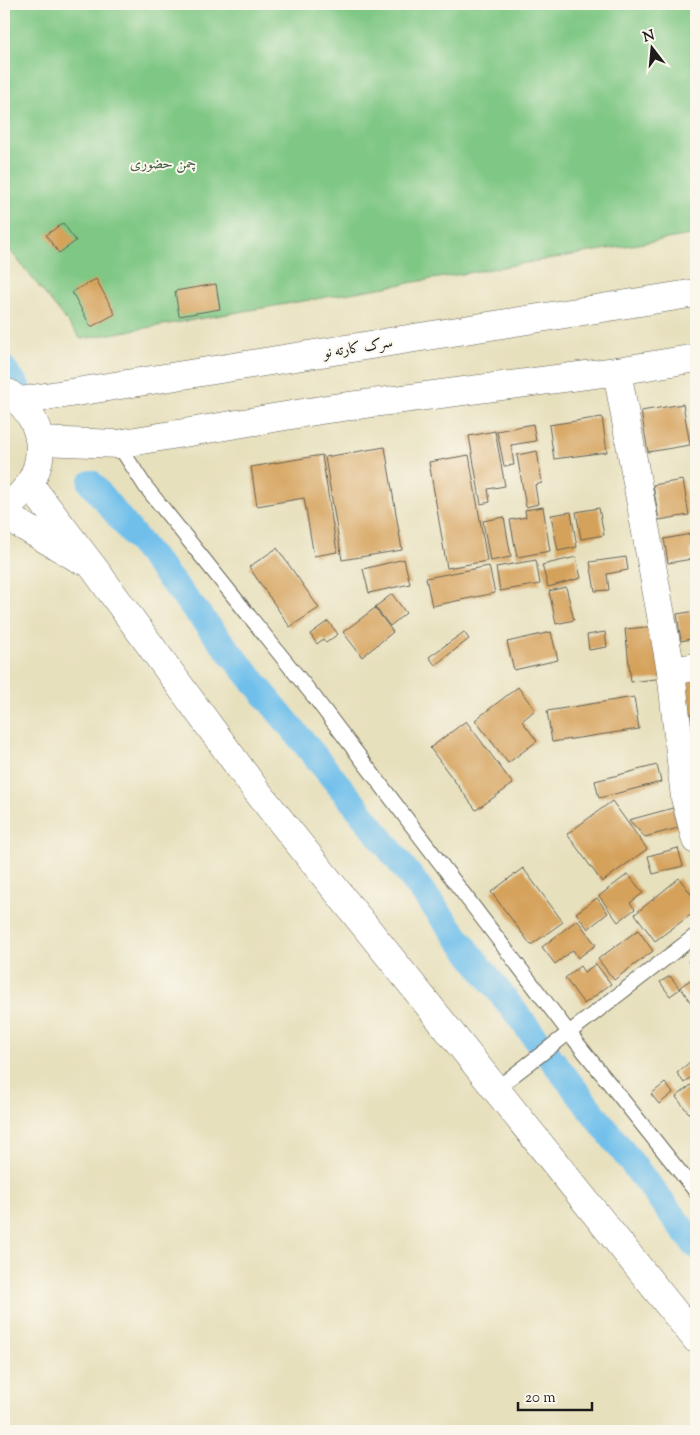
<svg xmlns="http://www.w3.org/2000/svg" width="700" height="1435" viewBox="0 0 700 1435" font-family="'Sorts Mill Goudy',Amiri,serif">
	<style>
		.green { fill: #7fc784; stroke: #4e7250 }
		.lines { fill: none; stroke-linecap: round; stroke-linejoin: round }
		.canal { stroke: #70bfeb; stroke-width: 26 }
		.building { fill: #d5a25b }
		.lane-casing { stroke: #636154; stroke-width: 16 }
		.street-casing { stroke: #636154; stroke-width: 29 }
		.highway-casing { stroke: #636154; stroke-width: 29 }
		.lane { stroke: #fff; stroke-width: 14 }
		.street { stroke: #fff; stroke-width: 28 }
		.highway { stroke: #fff; stroke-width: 28 }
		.labels { text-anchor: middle; stroke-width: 4; stroke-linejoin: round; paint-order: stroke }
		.park-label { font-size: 15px; fill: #446046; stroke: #fbf7ec }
		.street-label { font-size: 15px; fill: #1c1c1c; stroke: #fbf7ec }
	</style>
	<rect width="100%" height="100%" fill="#fbf7ec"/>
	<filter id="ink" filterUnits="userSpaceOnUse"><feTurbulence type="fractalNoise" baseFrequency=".02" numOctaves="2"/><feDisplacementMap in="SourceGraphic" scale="10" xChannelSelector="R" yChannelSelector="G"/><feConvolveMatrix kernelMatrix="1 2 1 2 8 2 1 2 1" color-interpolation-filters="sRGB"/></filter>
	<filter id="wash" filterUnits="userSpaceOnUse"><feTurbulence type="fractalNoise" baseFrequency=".0096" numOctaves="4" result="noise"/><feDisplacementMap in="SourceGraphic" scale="20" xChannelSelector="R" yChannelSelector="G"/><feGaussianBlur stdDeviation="1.12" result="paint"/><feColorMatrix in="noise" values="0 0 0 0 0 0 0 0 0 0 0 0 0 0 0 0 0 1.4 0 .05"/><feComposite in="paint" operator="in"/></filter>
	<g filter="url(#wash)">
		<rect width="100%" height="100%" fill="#e7e0bd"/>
		<polygon class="green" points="4,4 696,4 696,234 81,339 4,243"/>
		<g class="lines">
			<g class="canal">
				<polyline points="4,369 17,386"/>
				<polyline points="91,483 360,811 696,1246"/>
			</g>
		</g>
		<g id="blocks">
			<g class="building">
				<polygon points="63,223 76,241 59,253 46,235"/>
				<polygon points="96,279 115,314 91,327 72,292"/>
				<polygon points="216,284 220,309 179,316 175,291"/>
				<polygon points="683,404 690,445 648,452 641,411"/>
				<polygon points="602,417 607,452 554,459 549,425"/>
				<polygon points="533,424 536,441 511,445 514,465 504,466 497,431"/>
				<polygon points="495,431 505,486 488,489 490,502 481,504 469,436"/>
				<polygon points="385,447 402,550 342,560 325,457"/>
				<polygon points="537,451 542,483 535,485 538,504 526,507 517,455"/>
				<polygon points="322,455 337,552 314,556 304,498 257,506 251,467"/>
				<polygon points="469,455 487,561 447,568 429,462"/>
				<polygon points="683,480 689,515 659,520 653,485"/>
				<polygon points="696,502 696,522 694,523 691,503"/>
				<polygon points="543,507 550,551 517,557 510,520 526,517 525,510"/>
				<polygon points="599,508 604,535 581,539 576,512"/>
				<polygon points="571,512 577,547 558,551 551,515"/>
				<polygon points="504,517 511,557 490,561 483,521"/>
				<polygon points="696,533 696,547 690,549 692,559 668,563 664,539"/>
				<polygon points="277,548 319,608 290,627 249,567"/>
				<polygon points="576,557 581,578 548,587 542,565"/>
				<polygon points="626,557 628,570 607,574 609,590 595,591 590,562"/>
				<polygon points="404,559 410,584 369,593 363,569"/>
				<polygon points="536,560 540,584 500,591 496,567"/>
				<polygon points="489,566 495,593 432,606 426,578"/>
				<polygon points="566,587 574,620 556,624 549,591"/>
				<polygon points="392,594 406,613 390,626 375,607"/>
				<polygon points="375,608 393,632 362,657 343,632"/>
				<polygon points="696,611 696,638 681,641 677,614"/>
				<polygon points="328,621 338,634 326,643 323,639 317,644 310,634"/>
				<polygon points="657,626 664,678 631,682 625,629"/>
				<polygon points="464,632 469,639 435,665 429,657"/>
				<polygon points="551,632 558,660 514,670 507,642"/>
				<polygon points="605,632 607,647 589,650 587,635"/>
				<polygon points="696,674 696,718 691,719 683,676"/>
				<polygon points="518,687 535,710 522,721 537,741 508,763 475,720"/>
				<polygon points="634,697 639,729 552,742 547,711"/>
				<polygon points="466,721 513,784 476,810 430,748"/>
				<polygon points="657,765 661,782 599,798 595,781"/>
				<polygon points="612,801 647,849 602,882 567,834"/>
				<polygon points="673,808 678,828 645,837 629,820"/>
				<polygon points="678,848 683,866 653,874 648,856"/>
				<polygon points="523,868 563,922 531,945 491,892"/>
				<polygon points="628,874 643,893 630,903 635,909 618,922 599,896"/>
				<polygon points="679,878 696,901 696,911 655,941 635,914"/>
				<polygon points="597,898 608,913 588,929 576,913"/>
				<polygon points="577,920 596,945 578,958 573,950 555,964 542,947"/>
				<polygon points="638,930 653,951 614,980 598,959"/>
				<polygon points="696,955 696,973 688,961"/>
				<polygon points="596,964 611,984 584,1004 565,978 580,966 584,972"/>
				<polygon points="670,976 680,989 670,996 660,982"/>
				<polygon points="696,976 696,1010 680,987"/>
				<polygon points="691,1061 696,1068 696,1073 684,1083 677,1073"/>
				<polygon points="696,1081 696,1122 676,1097"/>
				<polygon points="665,1083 673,1093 659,1104 651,1094"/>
			</g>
		</g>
	</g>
	<g filter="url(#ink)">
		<use href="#blocks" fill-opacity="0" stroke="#636154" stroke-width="1"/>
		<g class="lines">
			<g class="lane-casing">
				<g id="lane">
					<polyline points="118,444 145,486 315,698 570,1034 696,1192"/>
					<polyline points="497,1088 696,935"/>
				</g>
			</g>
			<g class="street-casing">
				<g id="street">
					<polyline points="617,371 671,671 685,798 696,840"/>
					<polyline points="671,671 696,667"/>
				</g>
			</g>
			<g class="highway-casing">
				<g id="highway">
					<polyline points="20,401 696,293"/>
					<polyline points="40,441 118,444 327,409 617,371 696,358"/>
					<polyline points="30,485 93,567 256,790 696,1339"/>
					<path d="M4 508C49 481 53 423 8 393"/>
					<polyline points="4,515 81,560"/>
				</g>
			</g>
			<use href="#lane" class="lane"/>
			<use href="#street" class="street"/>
			<use href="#highway" class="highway"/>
		</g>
	</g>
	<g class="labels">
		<g class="park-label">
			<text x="163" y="168">چمن حضوری</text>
		</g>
		<g class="street-label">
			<text transform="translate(358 347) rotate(-9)" y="5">سرک کارته نو</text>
		</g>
	</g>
	<rect width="700" height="1435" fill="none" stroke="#fbf7ec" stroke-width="20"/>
	<g transform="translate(652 48) rotate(344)" stroke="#fbf7ec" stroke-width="4" paint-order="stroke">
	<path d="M0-4L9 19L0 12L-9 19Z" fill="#1c1c1c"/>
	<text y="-8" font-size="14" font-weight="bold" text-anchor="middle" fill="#1c1c1c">N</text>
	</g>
	<path d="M518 1402v8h74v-8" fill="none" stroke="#1c1c1c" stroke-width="2.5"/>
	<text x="525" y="1402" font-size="15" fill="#1c1c1c" stroke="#fbf7ec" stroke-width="4" paint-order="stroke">20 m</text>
</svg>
